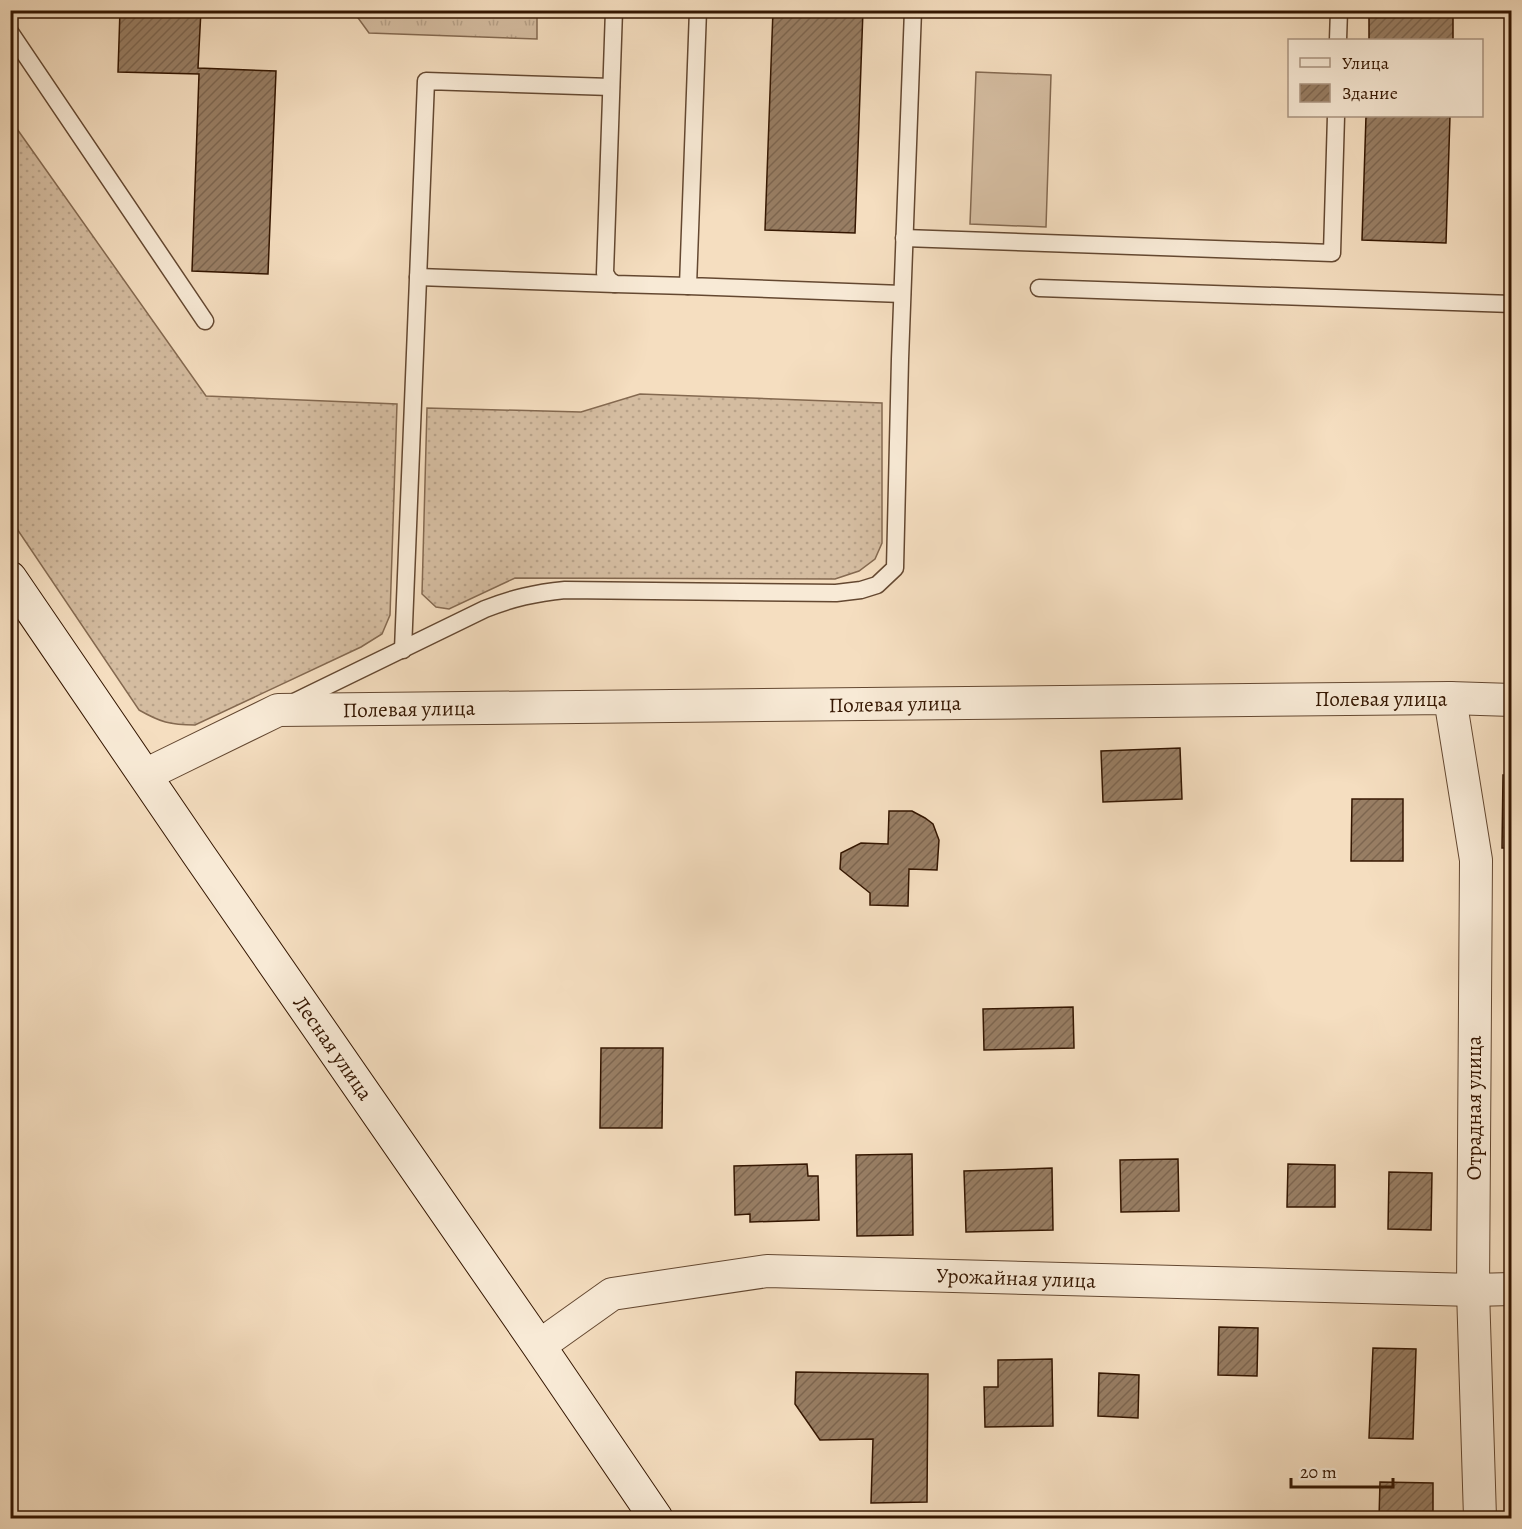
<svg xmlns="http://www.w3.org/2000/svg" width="1522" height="1529" viewBox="0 0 1522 1529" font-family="Alegreya,serif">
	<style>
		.grass { fill: url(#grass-dots); stroke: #846950; stroke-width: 1.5 }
		.park { fill: url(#park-tufts); stroke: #846950; stroke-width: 1.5 }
		.pitch { fill: #d4bca0; stroke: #846950; stroke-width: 1.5 }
		.building { fill: url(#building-hatch); stroke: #341601; stroke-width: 1.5 }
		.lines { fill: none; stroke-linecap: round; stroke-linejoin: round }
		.service-casing { stroke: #644831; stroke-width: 19 }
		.minor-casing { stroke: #644831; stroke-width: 34 }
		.secondary-casing { stroke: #341601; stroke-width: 35 }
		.service { stroke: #f8ead6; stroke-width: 16 }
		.minor { stroke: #f8ead6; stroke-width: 32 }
		.secondary { stroke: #f8ead6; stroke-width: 33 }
		.labels { text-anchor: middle; stroke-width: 6; stroke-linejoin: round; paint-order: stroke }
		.street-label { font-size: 21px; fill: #341601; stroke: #f8ead6 }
	</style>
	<defs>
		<pattern id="grass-dots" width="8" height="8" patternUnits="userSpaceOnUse" patternTransform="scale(1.5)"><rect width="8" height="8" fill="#d4bca0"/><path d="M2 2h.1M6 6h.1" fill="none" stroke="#b7a188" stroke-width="1.8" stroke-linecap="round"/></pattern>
		<pattern id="park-tufts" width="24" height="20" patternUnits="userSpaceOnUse" patternTransform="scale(1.5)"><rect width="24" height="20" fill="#d4bca0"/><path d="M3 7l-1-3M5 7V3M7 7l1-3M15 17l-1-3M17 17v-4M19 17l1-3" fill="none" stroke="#b7a188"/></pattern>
		<pattern id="building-hatch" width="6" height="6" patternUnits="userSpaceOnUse" patternTransform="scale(1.5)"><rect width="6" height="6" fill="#987e64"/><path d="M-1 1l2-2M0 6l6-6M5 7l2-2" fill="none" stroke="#7d6650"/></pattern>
	</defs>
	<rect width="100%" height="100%" fill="#f5dec0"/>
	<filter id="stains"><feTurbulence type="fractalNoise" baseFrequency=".00333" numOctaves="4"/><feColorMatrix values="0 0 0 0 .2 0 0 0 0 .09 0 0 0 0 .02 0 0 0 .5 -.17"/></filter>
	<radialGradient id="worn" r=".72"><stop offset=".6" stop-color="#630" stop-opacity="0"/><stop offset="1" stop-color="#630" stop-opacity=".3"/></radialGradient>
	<g class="grass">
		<path d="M10 119 206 396 397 404 390 615 382 634 361 647 195 725C170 725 160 722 139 710L11 520Z"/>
		<polygon points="640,394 882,403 882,543 875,559 859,571 835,579 515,578 449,609 436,607 422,594 427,408 581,412"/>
	</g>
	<polygon class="park" points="353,11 537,11 537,39 369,33"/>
	<polygon class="pitch" points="976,72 1051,75 1046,227 970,224"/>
	<g class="building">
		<polygon points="120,10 201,10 198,68 276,71 268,274 192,271 199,74 118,72"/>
		<polygon points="773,10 863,10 855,233 765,230"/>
		<rect x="1369" y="10" width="84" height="30"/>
		<polygon points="1366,116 1450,116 1446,243 1362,240"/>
		<polygon points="1180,748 1182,799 1103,802 1101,751"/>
		<polygon points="1503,775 1512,775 1512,848 1502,848"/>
		<polygon points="1352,799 1403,799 1403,861 1351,861"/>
		<polygon points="889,811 912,811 925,818 933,824 939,840 937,870 909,869 908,906 870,905 870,893 840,869 841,853 861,843 888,844"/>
		<polygon points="1073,1007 1074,1048 984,1050 983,1009"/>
		<polygon points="601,1048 663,1048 662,1128 600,1128"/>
		<polygon points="912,1154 913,1235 857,1236 856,1155"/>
		<polygon points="1178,1159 1179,1211 1121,1212 1120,1160"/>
		<polygon points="807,1164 808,1176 818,1176 819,1220 750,1222 750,1214 735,1215 734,1166"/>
		<polygon points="1288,1164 1335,1165 1335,1207 1287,1207"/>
		<polygon points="1052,1168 1053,1230 966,1232 964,1171"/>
		<polygon points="1389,1172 1432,1173 1431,1230 1388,1229"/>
		<polygon points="1219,1327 1258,1328 1257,1376 1218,1375"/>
		<polygon points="1373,1348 1416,1349 1413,1439 1369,1438"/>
		<polygon points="1052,1359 1053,1426 985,1427 984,1387 998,1387 998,1360"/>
		<polygon points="796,1372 928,1374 927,1502 871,1503 873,1439 820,1440 795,1404"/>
		<polygon points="1099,1373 1139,1375 1138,1418 1098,1416"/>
		<polygon points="1380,1482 1433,1483 1433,1518 1379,1518"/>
	</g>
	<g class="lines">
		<g class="service-casing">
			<g id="service">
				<polyline points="614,10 605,273 609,280 615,284 688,286"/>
				<polyline points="698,10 688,286 902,294"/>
				<polyline points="10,32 205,321"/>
				<polyline points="1338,40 1339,10"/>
				<polyline points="904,238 1332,253 1336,116"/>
				<polyline points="418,277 615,284"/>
				<polyline points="1039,288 1512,304"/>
				<polyline points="403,650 426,81 611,87"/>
				<path d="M292 703 485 609C513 598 535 593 565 590L836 593 861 590 877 585 895 568 900 359 913 10"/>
			</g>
		</g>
		<g class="minor-casing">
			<g id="minor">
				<polyline points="1450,698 1476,860 1473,1290 1480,1518"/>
				<polyline points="145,775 278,710 1450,698 1512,700"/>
				<polyline points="539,1346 612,1294 767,1271 1473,1290 1512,1289"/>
			</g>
		</g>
		<g class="secondary-casing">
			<polyline id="secondary" points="10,578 199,855 539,1346 656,1518"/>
		</g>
		<use href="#service" class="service"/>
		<use href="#minor" class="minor"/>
		<use href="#secondary" class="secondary"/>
	</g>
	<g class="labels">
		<g class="street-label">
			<text x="1381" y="706">Полевая улица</text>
			<text transform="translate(895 704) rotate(-1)" y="7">Полевая улица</text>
			<text transform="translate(409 709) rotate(-1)" y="7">Полевая улица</text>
			<text transform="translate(333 1048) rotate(55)" y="7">Лесная улица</text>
			<text transform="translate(1474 1108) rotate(-90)" y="7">Отрадная улица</text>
			<text transform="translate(1016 1278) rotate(2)" y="7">Урожайная улица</text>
		</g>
	</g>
	<rect width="1522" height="1529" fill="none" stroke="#f5dec0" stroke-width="36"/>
	<rect x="12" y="12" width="1498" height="1505" fill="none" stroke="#341601" stroke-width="3"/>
	<rect x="18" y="18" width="1486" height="1493" fill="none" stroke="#341601" stroke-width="1.5"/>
	<rect x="1288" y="39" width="195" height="78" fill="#f8ead6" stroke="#aa9581" stroke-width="1.5"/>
	<rect x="1300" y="58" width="30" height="9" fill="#f8ead6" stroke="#aa9581" stroke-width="1.5"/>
	<text x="1342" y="69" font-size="18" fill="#341601">Улица</text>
	<rect x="1300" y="84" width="30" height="18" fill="url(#building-hatch)" stroke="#aa9581" stroke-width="1.5"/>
	<text x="1342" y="99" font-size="18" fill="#341601">Здание</text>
	<path d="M1291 1478v9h102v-9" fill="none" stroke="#341601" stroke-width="3"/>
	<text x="1300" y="1478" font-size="18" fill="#341601" stroke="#f8ead6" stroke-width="4.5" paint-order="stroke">20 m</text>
	<rect width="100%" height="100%" filter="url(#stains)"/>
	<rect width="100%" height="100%" fill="url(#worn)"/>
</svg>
